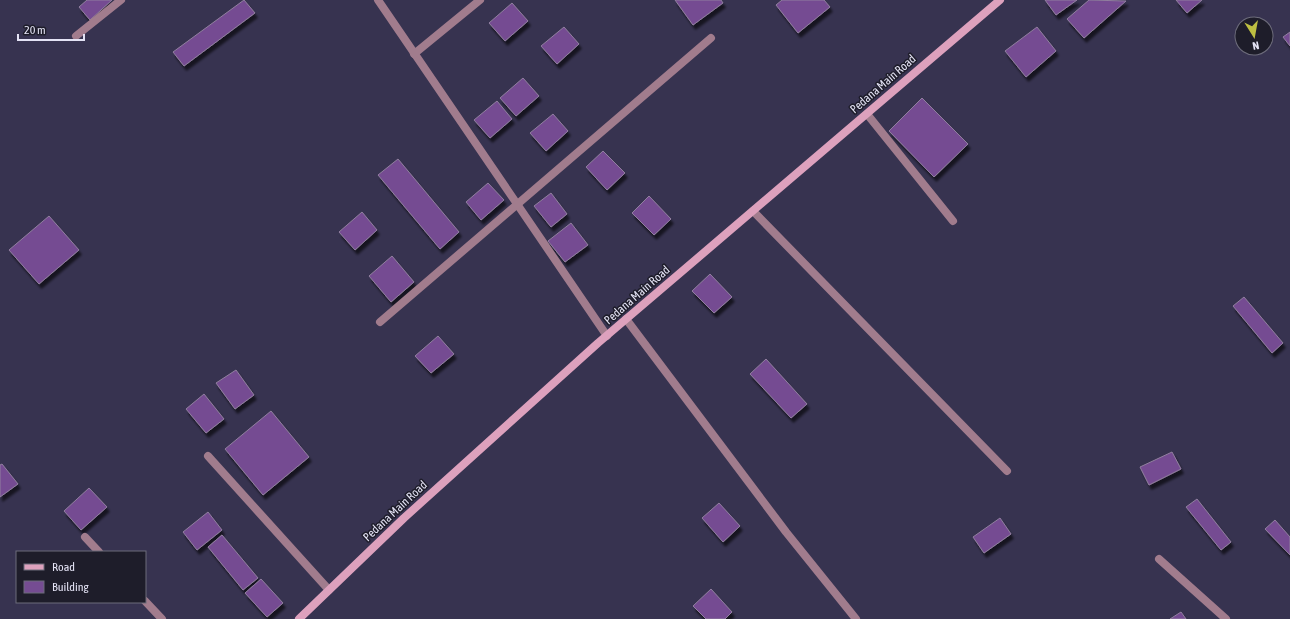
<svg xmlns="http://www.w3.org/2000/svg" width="1290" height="619" viewBox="0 0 1290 619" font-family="'Asap Condensed',sans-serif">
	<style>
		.building { fill: #754c92; stroke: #917f9f; filter: url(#shadow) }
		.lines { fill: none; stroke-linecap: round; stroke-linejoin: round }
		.minor { stroke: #a17c8d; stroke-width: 8 }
		.secondary { stroke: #dda1bd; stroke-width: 8 }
		.labels { text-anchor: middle; stroke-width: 3; stroke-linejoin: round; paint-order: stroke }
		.street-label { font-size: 12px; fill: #e4e3f5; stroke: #1e1d2a }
	</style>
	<defs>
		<filter id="shadow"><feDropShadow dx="2.5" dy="4.5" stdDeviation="1" flood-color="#0009"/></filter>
	</defs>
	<rect width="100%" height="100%" fill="#373350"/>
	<g class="building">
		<polygon points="87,0 112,0 90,20 79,7"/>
		<polygon points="244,0 255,13 184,66 173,52"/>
		<polygon points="675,0 721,0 723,3 693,25"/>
		<polygon points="782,0 824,0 830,7 798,33 776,5"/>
		<polygon points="1045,0 1077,0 1056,15"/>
		<polygon points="1089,0 1126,1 1084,38 1067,19"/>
		<polygon points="1176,0 1202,0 1187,13"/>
		<polygon points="512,3 528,21 505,41 489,23"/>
		<polygon points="564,27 579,44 557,64 541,46"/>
		<polygon points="1037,27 1056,51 1026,77 1005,51"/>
		<polygon points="1290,32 1290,46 1283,37"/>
		<polygon points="523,78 539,96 516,116 500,98"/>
		<polygon points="922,98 968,144 934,177 889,131"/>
		<polygon points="497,101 512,119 490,138 474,120"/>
		<polygon points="553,114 568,131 546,151 530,133"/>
		<polygon points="603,151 625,173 607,190 586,167"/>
		<polygon points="398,159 459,232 440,249 378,175"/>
		<polygon points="488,183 504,200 481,220 466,202"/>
		<polygon points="551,193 567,214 551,227 534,206"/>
		<polygon points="649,196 671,219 654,235 632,213"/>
		<polygon points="362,212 377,230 355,250 339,232"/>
		<polygon points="49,216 79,250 39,284 9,250"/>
		<polygon points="571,223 588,245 565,262 548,241"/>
		<polygon points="392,256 414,282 391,302 369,276"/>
		<polygon points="710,274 732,297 714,313 692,291"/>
		<polygon points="1244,297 1283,343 1272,353 1233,306"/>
		<polygon points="438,336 454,354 431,373 415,356"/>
		<polygon points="766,359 807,404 791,418 750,374"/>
		<polygon points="236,370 254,395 235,409 216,383"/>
		<polygon points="204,394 224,419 206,433 186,409"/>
		<polygon points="271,411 309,457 263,495 225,449"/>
		<polygon points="1172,452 1181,469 1149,485 1140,467"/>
		<polygon points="2,464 18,484 0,497 0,465"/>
		<polygon points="89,488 107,507 81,530 64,511"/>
		<polygon points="1197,499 1231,542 1221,550 1186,507"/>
		<polygon points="719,503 740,526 723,542 702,518"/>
		<polygon points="208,512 222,530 197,550 183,532"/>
		<polygon points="1000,518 1011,534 984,553 973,537"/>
		<polygon points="1275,520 1290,537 1290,555 1265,529"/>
		<polygon points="222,535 258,578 243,590 208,547"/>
		<polygon points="261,579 283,603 267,617 245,593"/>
		<polygon points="711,589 732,612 725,619 706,619 693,606"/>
		<polygon points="1181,612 1186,619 1170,619"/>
	</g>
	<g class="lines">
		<g class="minor">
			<polyline points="378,0 607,336"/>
			<polyline points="76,36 121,0"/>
			<polyline points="414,54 480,0"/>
			<polyline points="867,114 953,221"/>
			<polyline points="753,211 1007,471"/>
			<polyline points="626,319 786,532 856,619"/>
			<polyline points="380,322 711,38"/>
			<polyline points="208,456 329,590"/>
			<polyline points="85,537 99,552"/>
			<polyline points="1159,559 1226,619"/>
			<polyline points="145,601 162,619"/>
		</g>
		<polyline class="secondary" points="299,619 404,518 598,343 1000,0"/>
	</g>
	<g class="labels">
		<g class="street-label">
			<text transform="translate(883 84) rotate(-41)" y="4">Pedana Main Road</text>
			<text transform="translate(637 295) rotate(-41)" y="4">Pedana Main Road</text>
			<text transform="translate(395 511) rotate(-43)" y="4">Pedana Main Road</text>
		</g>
	</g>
	<rect x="16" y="551" width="130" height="52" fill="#1e1d2a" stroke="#6d6c7b"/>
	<rect x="24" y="564" width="20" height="6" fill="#dda1bd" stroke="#6d6c7b"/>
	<text x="52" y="571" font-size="12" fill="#e4e3f5">Road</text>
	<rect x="24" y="581" width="20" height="12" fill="#754c92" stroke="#6d6c7b"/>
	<text x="52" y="591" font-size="12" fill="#e4e3f5">Building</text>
	<g transform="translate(1254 36) rotate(169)"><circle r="19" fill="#1e1d2a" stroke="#6d6c7b"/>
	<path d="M0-3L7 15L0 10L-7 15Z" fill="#bebf42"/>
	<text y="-6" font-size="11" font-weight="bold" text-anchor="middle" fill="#e4e3f5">N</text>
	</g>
	<path d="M18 34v6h66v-6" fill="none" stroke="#e4e3f5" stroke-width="2"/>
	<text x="24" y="34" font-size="12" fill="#e4e3f5" stroke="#1e1d2a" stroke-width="3" paint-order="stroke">20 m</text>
</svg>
